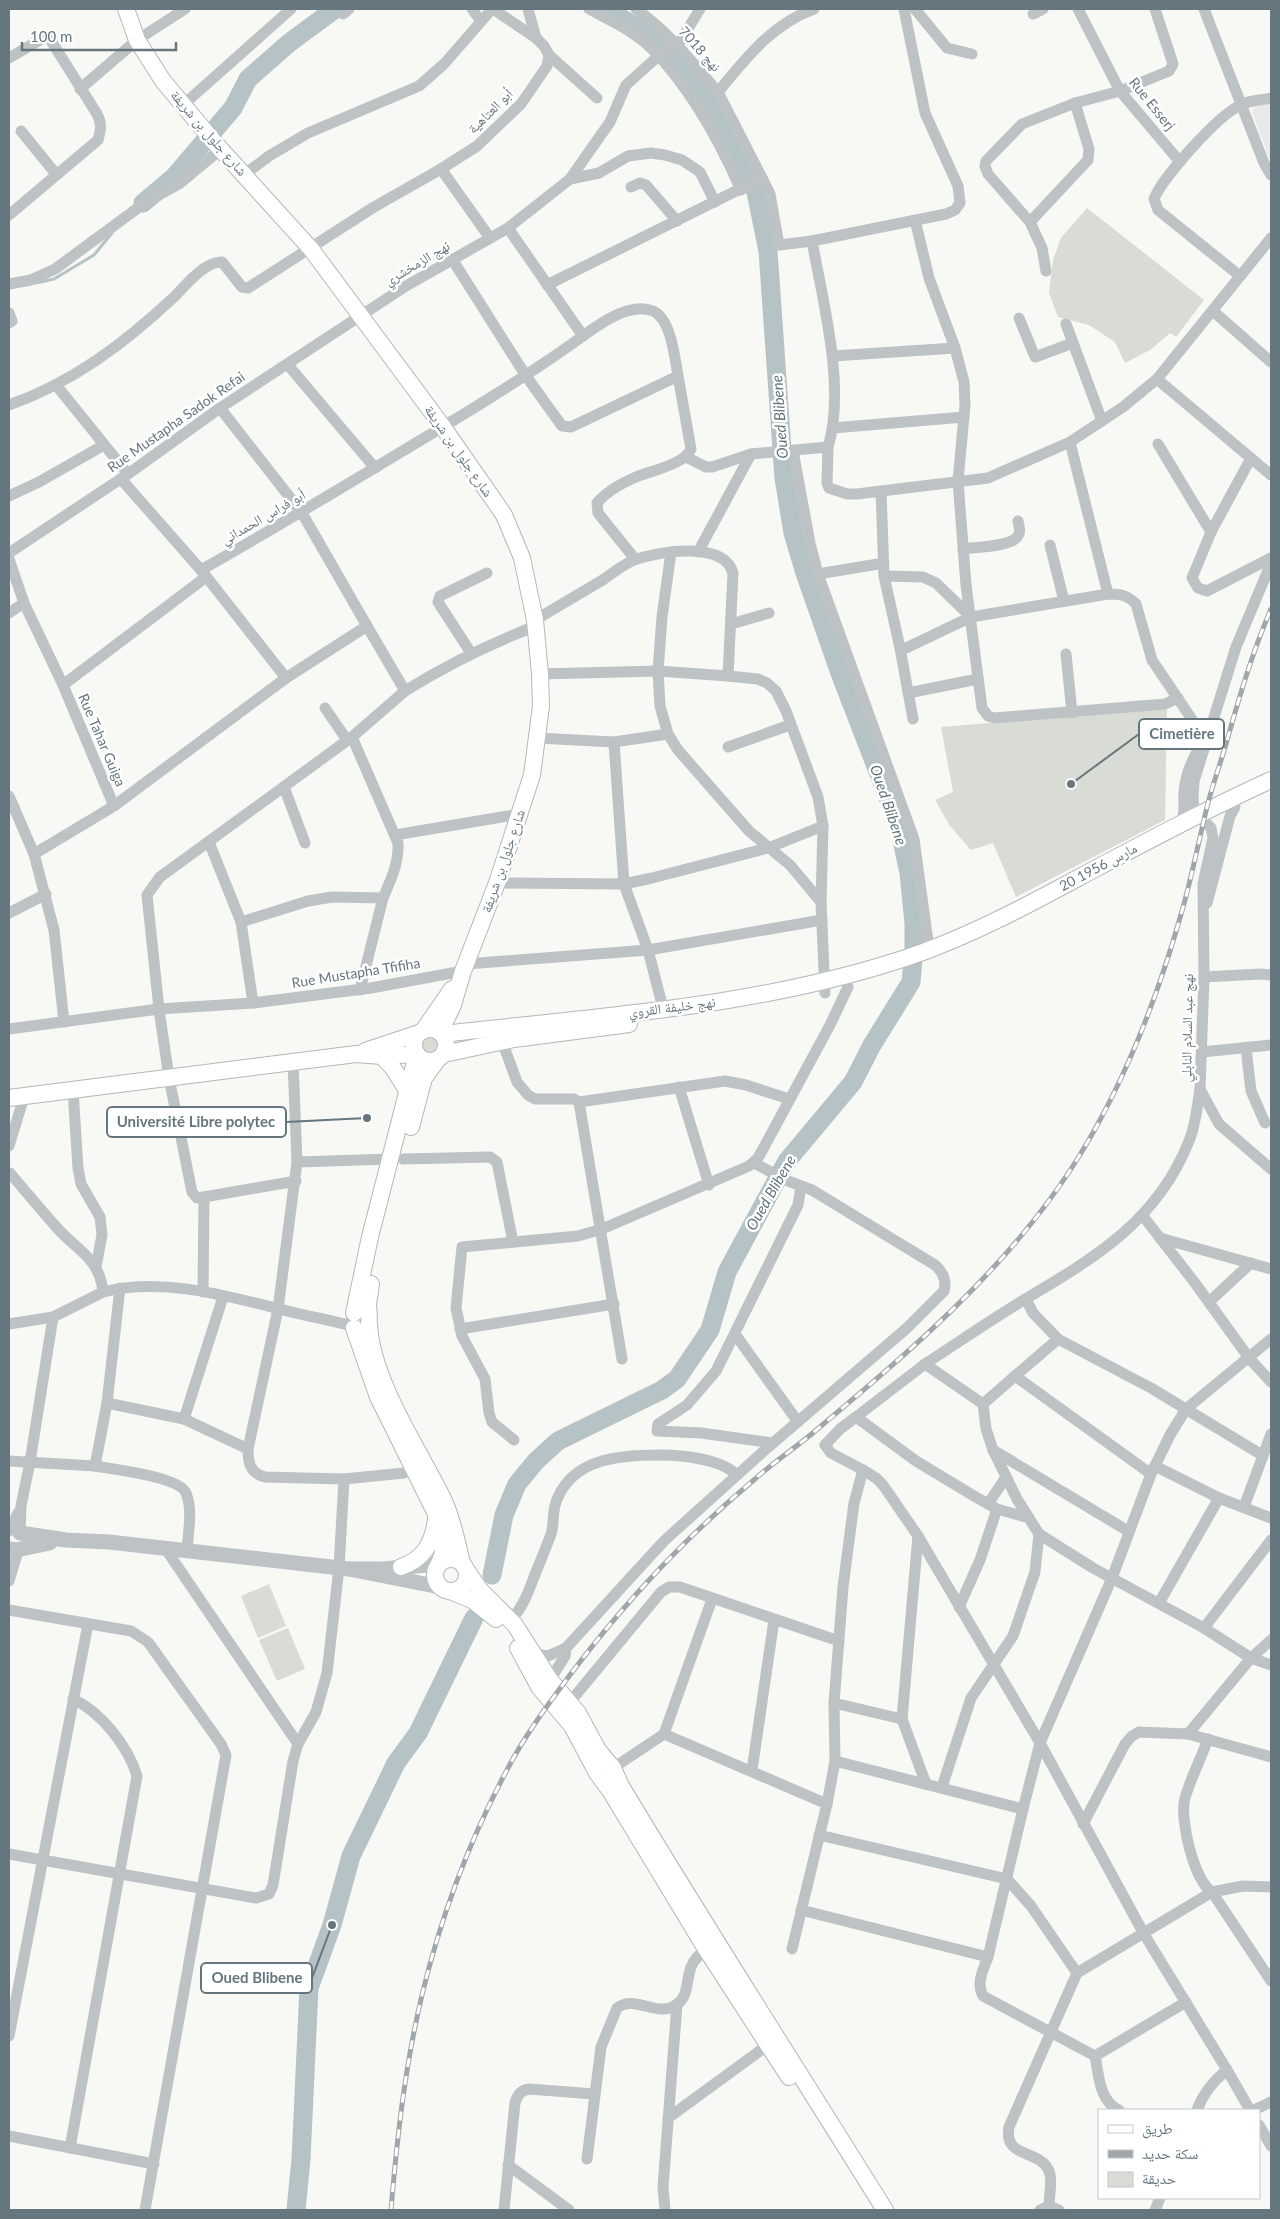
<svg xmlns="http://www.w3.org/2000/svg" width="1280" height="2219" viewBox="0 0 1280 2219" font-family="Lato,'Noto Naskh Arabic',sans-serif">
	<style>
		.built { fill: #e9e9e9 }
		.green { fill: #d8dcd5 }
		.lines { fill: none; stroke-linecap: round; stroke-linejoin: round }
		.stream { stroke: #b6c3c6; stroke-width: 3 }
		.river { stroke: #b6c3c6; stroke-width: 19 }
		.secondary-casing { stroke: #b2b8bc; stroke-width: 18 }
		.minor { stroke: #bdc2c5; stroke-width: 11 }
		.tertiary { stroke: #bdc2c5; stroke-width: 15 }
		.secondary { stroke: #fff; stroke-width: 16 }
		.rail-casing { stroke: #a0a7ab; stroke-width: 5 }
		.rail { stroke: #fff; stroke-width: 3; stroke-dasharray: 9; stroke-linecap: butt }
		.labels { text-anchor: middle; stroke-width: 5; stroke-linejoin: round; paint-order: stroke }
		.street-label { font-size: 14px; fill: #66767e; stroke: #fff }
		.water-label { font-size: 15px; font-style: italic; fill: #607478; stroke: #fff }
		.leader { fill: none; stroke: #66767e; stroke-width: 2 }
		.callout-dot { fill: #66767e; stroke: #fff; stroke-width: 2 }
		.callout { fill: #fff; stroke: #66767e; stroke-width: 2 }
		.callout-label { font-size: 15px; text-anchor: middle; font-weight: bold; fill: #66767e }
	</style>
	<rect width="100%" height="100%" fill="#f8f8f5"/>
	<polygon class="built" points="1271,103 1271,163 1252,112 1255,106"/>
	<g class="green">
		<polygon points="1087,208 1204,300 1176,337 1170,333 1150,350 1125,363 1115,342 1089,325 1058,317 1049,293 1053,260 1061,238"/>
		<polygon points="1167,708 1165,820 1016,897 993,843 971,850 950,826 935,800 953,792 941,727"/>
		<circle cx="430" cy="1045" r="10"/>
		<polygon points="269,1584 286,1626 258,1638 241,1596"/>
		<polygon points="288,1628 305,1669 277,1681 259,1640"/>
	</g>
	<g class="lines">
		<polyline class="stream" points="36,283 54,279 94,255 112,233"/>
		<g class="river">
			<polyline points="143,203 174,177 233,108 248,79 289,43 335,9"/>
			<polyline points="492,1575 504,1515 517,1484 536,1461 558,1441 662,1390 677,1379 710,1330 727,1272 787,1161 853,1082 872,1045 911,982 914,948 914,923 909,873 899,826 840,673 805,573 793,533 784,478 768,251 756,192 712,108 695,83 640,29 605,9"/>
			<polyline points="296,2210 301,2159 309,1988 332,1925 351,1856 396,1763 418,1733 474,1618"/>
		</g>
		<g class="secondary-casing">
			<g id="secondary">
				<polyline points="126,9 137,40 163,81 215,143 311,249 443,427 504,515 522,558 535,620 540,674 541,706 532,775 497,883 463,971 453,1005 440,1032"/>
				<circle cx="430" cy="1045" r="16"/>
				<polyline points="423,1031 452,989"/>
				<path d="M442 1034C601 1016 772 1006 923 952 977 932 1028 905 1078 878 1142 844 1205 810 1271 780"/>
				<polyline points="365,1051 419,1033"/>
				<polyline points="444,1054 514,1039 629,1024"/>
				<polyline points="382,1056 393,1068 408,1092"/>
				<polyline points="9,1098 356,1054 382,1056 417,1054 370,1237 354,1313"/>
				<polyline points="411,1127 424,1078 438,1059"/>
				<polyline points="369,1317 368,1304 371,1284"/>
				<path d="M369 1323C371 1380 419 1449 444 1501 453 1520 457 1543 462 1563"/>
				<polyline points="354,1328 378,1397 436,1514 443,1540 443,1553 439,1564"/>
				<circle cx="451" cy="1575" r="16"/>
				<path d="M401 1567C424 1559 433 1543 436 1519"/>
				<path d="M465 1568 480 1590 515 1625 550 1680 578 1713 598 1750 613 1768 621 1786C707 1929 797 2069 885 2210"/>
				<polyline points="450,1591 472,1600 496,1619"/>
				<polyline points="518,1648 539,1687 572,1726 597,1773 611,1792 706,1949 789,2077"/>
			</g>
		</g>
		<g class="minor">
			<polyline points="472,9 481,21"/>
			<polyline points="493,9 536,38"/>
			<path d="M589 9C611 21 636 32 653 50 692 90 719 140 741 190"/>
			<path d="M636 9C668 31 693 63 718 92"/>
			<polyline points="915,9 947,48 972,54"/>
			<polyline points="1078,9 1120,91 1180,162"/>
			<polyline points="1204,9 1264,163 1271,175"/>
			<polyline points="343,14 349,9"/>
			<polyline points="1033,14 1043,9"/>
			<polyline points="678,45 700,9"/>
			<polyline points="549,55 597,98"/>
			<path d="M9 58 45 37 50 39 97 114C102 124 101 129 98 140L9 215"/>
			<polyline points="80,89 137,40 185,9"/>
			<polyline points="183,105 291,9"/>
			<polyline points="21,131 56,174"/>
			<polyline points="441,169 477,146 521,104 547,66 549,55 544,46 536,38 528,9"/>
			<polyline points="245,174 269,156 308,133 419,86 444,64 492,9"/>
			<polyline points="762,178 770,194 779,245 812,241 946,214 955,210 960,203 958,186 925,113 904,9"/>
			<polyline points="570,179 599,173 628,156 651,153 665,155 682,160 700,172 715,202"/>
			<polyline points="631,187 640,183 646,185 677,221"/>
			<polyline points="915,220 929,278 955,348 964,382 965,405 958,481 966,585 982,708 988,716 995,718 1165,704 1178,698"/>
			<polyline points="1030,222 1088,160 1089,149 1075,103"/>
			<polyline points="508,228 583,336"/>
			<path d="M812 241C823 302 846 388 828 447"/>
			<path d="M452 259 526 376 562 426 571 427 678 376 691 449C685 464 651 471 636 477 622 483 607 491 597 503L598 513 635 559"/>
			<polyline points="1046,271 1042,248 1030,222 988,174 985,166 986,161 1022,124 1075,103 1120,91 1169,71 1173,64 1155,9"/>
			<path d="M1240 276 1158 210 1154 199C1162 178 1219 114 1241 105 1249 100 1262 100 1271 98"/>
			<polyline points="9,284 31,280 55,269 146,202 179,184 221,149"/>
			<path d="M547 285 762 178 718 92C746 58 772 24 814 9"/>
			<polyline points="1213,311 1271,362"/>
			<polyline points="9,313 12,321 9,323"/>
			<polyline points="1019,318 1035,357 1073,343"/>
			<polyline points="1066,324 1102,421"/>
			<polyline points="833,356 955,348"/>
			<polyline points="288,365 375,468"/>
			<polyline points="1157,379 1271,475"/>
			<polyline points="56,385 128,474"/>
			<path d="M9 405C72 383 125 343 174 297 185 286 205 261 222 262L242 287 248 288 374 207 441 169 490 238"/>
			<polyline points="220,408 302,513 367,626"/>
			<polyline points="833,428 964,417"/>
			<polyline points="1070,442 1108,594"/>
			<polyline points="1158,444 1211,532"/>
			<polyline points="793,451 810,543 818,574 914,839 929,949"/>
			<polyline points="686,457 706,467 712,467 751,454"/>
			<polyline points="1251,458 1211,532 1192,578 1198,588 1207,591 1271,558"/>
			<path d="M121 479 201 570C270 531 338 490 406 449 461 416 516 383 569 346 589 332 626 300 653 311 671 318 675 359 678 376"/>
			<path d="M881 491 884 576 900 648H906L971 617 1108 594C1121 594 1127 595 1136 604L1152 660 1195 724 1208 737"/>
			<polyline points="9,496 39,482 104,445"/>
			<polyline points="1050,545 1064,601"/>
			<path d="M963 549C976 547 1011 547 1018 536 1021 532 1019 526 1018 521"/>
			<polyline points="671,552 662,617 658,671 660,706 668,734 678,750 749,831 790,865 821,902 825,993"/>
			<polyline points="698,552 751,454 828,447 827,483 829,488 847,494 857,494 988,478 1070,442 1123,407 1157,379 1271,238"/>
			<polyline points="9,553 128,474 220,408 406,286 508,228 570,179 610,122 626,85 674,42"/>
			<polyline points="9,559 24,603"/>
			<polyline points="1271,563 1236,647 1194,781 1193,799 1194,807 1198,815 1211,828 1213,838 1203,884 1204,977 1200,1089 1219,1124 1271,1169"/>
			<polyline points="201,570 286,678 367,626 405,691 352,737 160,877 147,895 159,1009 169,1078 192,1192 197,1198 204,1197 203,1292"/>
			<polyline points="818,574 884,563"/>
			<polyline points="884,576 923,577 936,583 971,617"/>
			<polyline points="9,613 24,603 63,685 206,577"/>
			<path d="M535 620C557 607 579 594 601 581 612 574 624 563 637 559 661 551 724 541 733 573L728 676"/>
			<polyline points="731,624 769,613"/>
			<polyline points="900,648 913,719"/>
			<polyline points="471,653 438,602 440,596 487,573"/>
			<polyline points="1066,654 1072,713"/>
			<polyline points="540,674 658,671 728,676 758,679 767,683 776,691 786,711 818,797 823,826 821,902"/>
			<polyline points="63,685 114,806"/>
			<path d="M405 691C447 665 489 644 536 626"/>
			<polyline points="908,693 978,679"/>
			<polyline points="325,708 347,740"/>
			<polyline points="537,738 614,742 668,734"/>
			<polyline points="614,742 624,884 648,950 663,1008"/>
			<polyline points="728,747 790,725"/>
			<polyline points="284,787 305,843"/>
			<polyline points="9,796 34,854 54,930 64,1022"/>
			<path d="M1180 824C1186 814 1183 805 1184 793 1185 775 1193 757 1203 742"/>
			<polyline points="395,835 520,814"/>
			<polyline points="209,842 241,922"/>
			<polyline points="34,854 114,806 286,678"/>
			<polyline points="497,883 624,884 652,878 768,848 823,826"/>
			<polyline points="1207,903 1230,816 1235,807"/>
			<polyline points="9,913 46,894"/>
			<polyline points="466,964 648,950 822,920"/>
			<polyline points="1204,977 1261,974 1271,975"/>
			<polyline points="360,990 383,898"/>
			<polyline points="253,1003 371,988 463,971"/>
			<path d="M9 1029 159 1009 253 1003 241 922 308 901 332 897 383 898C391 880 399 862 398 843L352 737"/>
			<polyline points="502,1041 517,1082 528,1095 535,1099 574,1099 579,1102 622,1359"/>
			<polyline points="1246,1048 1251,1091 1265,1123"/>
			<polyline points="1202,1052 1271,1045"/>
			<polyline points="293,1062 297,1162"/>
			<polyline points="679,1087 709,1185"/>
			<path d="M1200 1089C1197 1106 1196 1125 1189 1141 1158 1220 1096 1257 1027 1298 992 1319 959 1342 925 1364L983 1404 986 1429 993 1450 1017 1499 1039 1534 1093 1568 1204 1628 1251 1658 1271 1665"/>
			<polyline points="73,1090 78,1168 81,1184 100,1217 102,1235 96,1267"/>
			<polyline points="579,1102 725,1081 746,1085 789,1099"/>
			<polyline points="9,1146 24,1097"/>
			<path d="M391 1159 297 1162 278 1309 248 1449C248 1463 250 1473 265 1477L344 1479 404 1473 414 1469"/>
			<polyline points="403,1159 490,1157 497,1162 513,1242"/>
			<path d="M10 1173C26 1192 42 1211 58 1229 78 1251 100 1259 103 1292 173 1274 250 1304 318 1318 330 1320 340 1324 352 1325"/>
			<polyline points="204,1197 296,1181"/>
			<polyline points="1143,1216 1195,1283 1249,1358 1271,1382"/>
			<polyline points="1160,1238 1271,1269"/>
			<polyline points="1209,1302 1251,1263"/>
			<polyline points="9,1324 53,1317 103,1292"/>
			<polyline points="460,1329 614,1304"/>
			<polyline points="735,1334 798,1422"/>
			<polyline points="1058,1339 1151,1388 1262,1455"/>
			<polyline points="925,1364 856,1417 916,1461 974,1496 997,1509 1029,1518"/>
			<polyline points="1015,1376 1058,1339 1033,1313 1026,1299"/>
			<polyline points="107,1403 120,1288"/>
			<polyline points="983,1404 1015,1376 1151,1474"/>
			<polyline points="856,1417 840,1429 825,1445 831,1453 863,1470"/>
			<polyline points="184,1419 223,1297"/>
			<polyline points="514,1440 492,1422 489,1413 485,1379 462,1336 456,1308 462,1247 578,1236 602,1229 749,1166 758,1158 763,1149 830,1025 848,987"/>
			<polyline points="773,1443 701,1433 657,1431 658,1424 687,1405 716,1371 798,1205 801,1186"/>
			<polyline points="993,1450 1128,1531"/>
			<polyline points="9,1461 95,1466 107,1403 184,1419 248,1449"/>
			<path d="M95 1466C113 1469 180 1477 186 1493 193 1510 188 1533 187 1551"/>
			<polyline points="1155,1466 1219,1498 1271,1518"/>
			<polyline points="988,1504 1006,1477"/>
			<polyline points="1244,1507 1271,1434"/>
			<polyline points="9,1531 18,1513"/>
			<polyline points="20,1533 21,1506 30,1462 53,1317"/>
			<polyline points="165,1548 298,1744"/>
			<polyline points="9,1581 19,1548"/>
			<polyline points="1159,1603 1219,1498"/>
			<polyline points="959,1607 980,1560 997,1509"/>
			<polyline points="9,1610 131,1631 148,1642 221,1744 226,1755 145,2210"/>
			<path d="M511 1620C523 1607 528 1593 534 1577 540 1562 546 1548 551 1534 555 1522 551 1511 558 1497 576 1457 623 1455 661 1455 682 1455 721 1459 737 1475"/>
			<polyline points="1204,1628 1271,1540"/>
			<path d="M534 1654 548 1656 566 1648 664 1541 766 1449 907 1328 944 1291C947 1280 943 1272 935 1265L812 1190 788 1181 754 1163"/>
			<polyline points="550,1680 565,1656 566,1648"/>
			<polyline points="570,1702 661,1592 669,1587 680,1587 839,1641"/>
			<polyline points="834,1703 902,1719 918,1536"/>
			<polyline points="902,1719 926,1784"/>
			<polyline points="664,1734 712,1599"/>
			<polyline points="1188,1734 1251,1658 1271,1640"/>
			<path d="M1208 1739C1201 1758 1191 1778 1185 1798 1179 1818 1194 1881 1212 1892L1271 1981"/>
			<polyline points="835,1761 1023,1809 1040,1743 1112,1578 1151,1474 1170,1435 1186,1409 1271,1339"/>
			<polyline points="613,1768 664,1734 827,1804"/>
			<polyline points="752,1770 774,1620"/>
			<polyline points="942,1787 971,1698 1013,1636 1035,1572 1039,1534"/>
			<polyline points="1083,1824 1125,1744 1132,1736 1139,1732 1188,1734 1271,1757"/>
			<polyline points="819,1835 1007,1879 1031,1906 1077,1973 1212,1892 1243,1886 1271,1887"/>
			<polyline points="9,1854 256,1898 269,1894 273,1885 293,1761 298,1744 316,1712 327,1673 339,1568 344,1479"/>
			<polyline points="801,1910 988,1957 1023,1809"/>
			<polyline points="792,1949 827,1804 835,1761 834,1703 843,1587 854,1503 863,1470 876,1478 883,1485 918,1536 1040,1743 1144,1934 1227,2070 1250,2110"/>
			<path d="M988 1957C983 1970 976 1983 983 1996L1095 2056 1186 2002"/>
			<polyline points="9,2036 88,1624"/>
			<path d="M1095 2056C1099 2075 1099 2101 1119 2110"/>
			<path d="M1197 2110C1203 2094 1213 2081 1227 2070"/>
			<polyline points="1254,2110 1271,2102"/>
			<polyline points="668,2118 768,2045"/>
			<polyline points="1259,2125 1271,2146"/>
			<polyline points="9,2136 154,2164"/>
			<path d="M70 2148 137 1776C128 1746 101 1712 73 1699"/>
			<path d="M587 2159 601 2047 617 2008C635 1994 657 2018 676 2005 689 1997 686 1980 691 1967 694 1959 700 1954 706 1949"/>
			<polyline points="508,2165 569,2210"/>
			<path d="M1049 2206C1049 2195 1053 2181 1049 2171 1040 2149 1003 2159 1009 2127L1077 1973"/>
			<path d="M504 2210 515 2103C517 2095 521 2090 529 2089L594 2094"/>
			<polyline points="665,2210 663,2187 677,2004"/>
			<polyline points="1040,2210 1049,2206 1059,2210"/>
			<polyline points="1155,2210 1160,2198"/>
		</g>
		<g class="tertiary">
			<polyline points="20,1533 66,1540 109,1542 349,1569"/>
			<polyline points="9,1549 16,1550 50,1543"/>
			<polyline points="439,1564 382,1569 349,1569 440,1587"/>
		</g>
		<use href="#secondary" class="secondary"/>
		<g class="rail-casing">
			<path id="rail" d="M391 2210C397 2138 405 2066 422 1995 442 1912 473 1831 514 1757 531 1727 552 1699 573 1671 626 1601 687 1536 755 1479 774 1462 795 1448 814 1432 908 1353 1003 1273 1071 1169 1121 1092 1155 1005 1180 918 1191 881 1198 844 1207 807 1212 786 1220 765 1226 744 1239 698 1252 653 1271 609"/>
		</g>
		<use href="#rail" class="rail"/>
	</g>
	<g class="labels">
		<g class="street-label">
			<text transform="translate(700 49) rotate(48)" y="5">نهج 7018</text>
			<text transform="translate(1152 104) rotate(51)" y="5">Rue Esserj</text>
			<text transform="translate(490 111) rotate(-45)" y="5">أبو العتاهية</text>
			<text transform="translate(209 133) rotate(49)" y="5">شارع جلول بن شريفة</text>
			<text transform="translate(417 263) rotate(-31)" y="5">نهج الزمخشري</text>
			<text transform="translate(176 422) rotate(-35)" y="5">Rue Mustapha Sadok Refai</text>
			<text transform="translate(459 451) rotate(55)" y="5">شارع جلول بن شريفة</text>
			<text transform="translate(263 517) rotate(-30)" y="5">أبو فراس الحمداني</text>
			<text transform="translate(102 740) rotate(67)" y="5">Rue Tahar Guiga</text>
			<text transform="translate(503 861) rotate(-71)" y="5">شارع جلول بن شريفة</text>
			<text transform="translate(1098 867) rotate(-28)" y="5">20 مارس 1956</text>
			<text transform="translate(356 973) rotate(-9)" y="5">Rue Mustapha Tfifiha</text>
			<text transform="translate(672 1007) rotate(-7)" y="5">نهج خليفة القروي</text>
			<text transform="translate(1187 1028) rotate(-89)" y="5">نهج عبد السلام النابلي</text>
		</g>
		<g class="water-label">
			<text transform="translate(780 417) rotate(-94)" y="5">Oued Blibene</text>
			<text transform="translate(888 805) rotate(71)" y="5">Oued Blibene</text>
			<text transform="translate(771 1193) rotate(-60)" y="5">Oued Blibene</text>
		</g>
	</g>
	<path class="leader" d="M1071 784L1139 734M367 1118L286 1122M332 1925L312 1978"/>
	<g class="callout-dot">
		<circle cx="1071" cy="784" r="5"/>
		<circle cx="367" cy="1118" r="5"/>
		<circle cx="332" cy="1925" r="5"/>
	</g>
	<g class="callout">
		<rect x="1139" y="719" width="85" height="30" rx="5"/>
		<rect x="107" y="1107" width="179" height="30" rx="5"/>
		<rect x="201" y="1963" width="111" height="30" rx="5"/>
	</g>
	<g class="callout-label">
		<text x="1182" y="739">Cimetière</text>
		<text x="196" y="1127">Université Libre polytec</text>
		<text x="257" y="1983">Oued Blibene</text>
	</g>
	<rect width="1280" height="2219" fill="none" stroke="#66767e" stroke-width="20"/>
	<rect x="1098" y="2109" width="162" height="90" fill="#ffffff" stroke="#c2c8cb"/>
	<rect x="1108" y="2125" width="25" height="8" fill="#ffffff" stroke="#c2c8cb"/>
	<text x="1142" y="2134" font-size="15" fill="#66767e">طريق</text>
	<rect x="1108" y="2150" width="25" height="8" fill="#a0a7ab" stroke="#c2c8cb"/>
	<text x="1142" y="2159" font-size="15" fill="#66767e">سكة حديد</text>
	<rect x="1108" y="2172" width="25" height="15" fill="#d8dcd5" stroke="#c2c8cb"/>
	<text x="1142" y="2184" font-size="15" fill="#66767e">حديقة</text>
	<path d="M22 42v8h154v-8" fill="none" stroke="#66767e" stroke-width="2.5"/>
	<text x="30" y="42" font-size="15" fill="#66767e" stroke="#ffffff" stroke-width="4" paint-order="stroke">100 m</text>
</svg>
